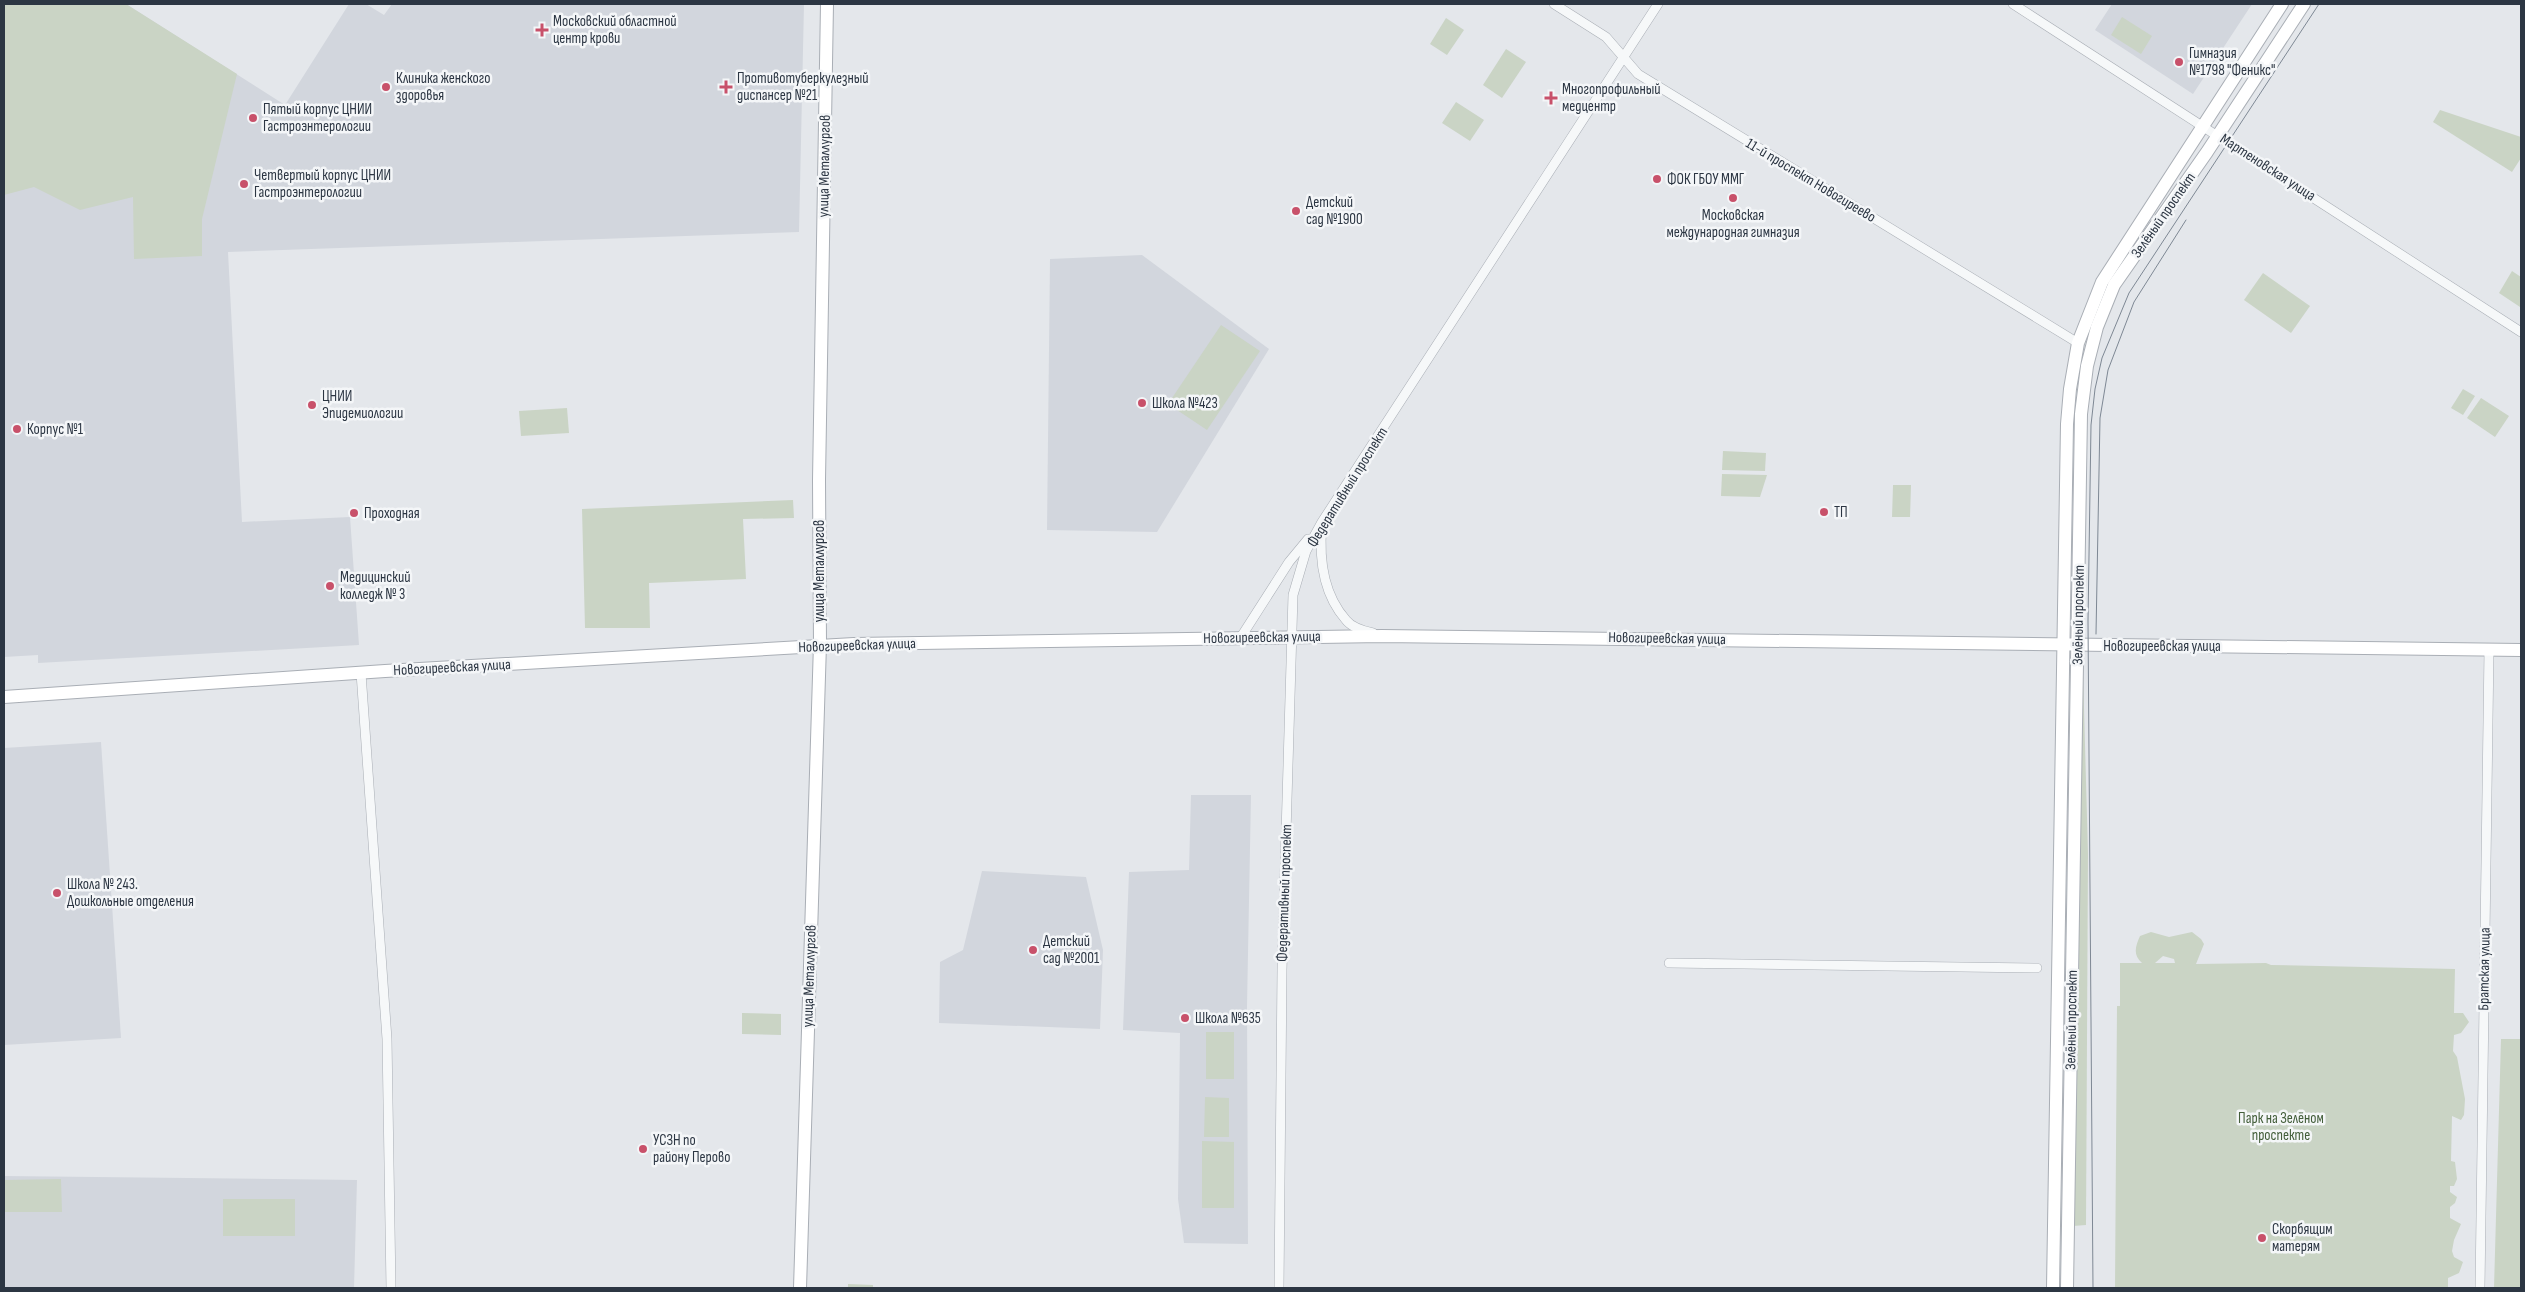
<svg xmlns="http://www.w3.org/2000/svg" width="2525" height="1292" viewBox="0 0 2525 1292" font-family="'Sofia Sans Condensed',sans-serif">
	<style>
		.built { fill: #d2d6dd }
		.green { fill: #cad4c5; fill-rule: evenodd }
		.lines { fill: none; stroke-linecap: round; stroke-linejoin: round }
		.street-casing { stroke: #a9aeb5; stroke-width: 10 }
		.secondary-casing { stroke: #a9aeb5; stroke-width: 14 }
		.street { stroke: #f6f8f9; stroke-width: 9 }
		.secondary { stroke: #fff; stroke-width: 12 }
		.tram { stroke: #7e8894; stroke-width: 1 }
		.poi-dot { fill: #c8516a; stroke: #f4f6f8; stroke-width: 2 }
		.labels { text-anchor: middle; stroke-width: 5; stroke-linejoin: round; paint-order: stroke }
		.poi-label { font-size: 15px; fill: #2c3643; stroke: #f4f6f8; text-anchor: start }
		.street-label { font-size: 15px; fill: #2c3643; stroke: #f4f6f8 }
		.park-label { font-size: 15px; fill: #435e3a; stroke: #f4f6f8 }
	</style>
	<rect width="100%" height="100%" fill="#e4e7eb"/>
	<g class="built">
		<polygon points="4,4 126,4 285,105 349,4 366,4 384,15 392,4 804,4 799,232 228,252 242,522 350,517 359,645 38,663 38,655 4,657"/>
		<polygon points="2112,4 2252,4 2193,94 2095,30"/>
		<polygon points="1142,255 1269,349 1157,532 1047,530 1050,259"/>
		<polygon points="101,742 121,1038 4,1045 4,748"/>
		<polygon points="1191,795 1251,795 1247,1006 1248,1244 1184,1243 1178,1199 1180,1033 1123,1030 1129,872 1189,870"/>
		<polygon points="982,871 1086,877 1103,950 1100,1029 939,1023 940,962 963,950"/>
		<polygon points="4,1176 357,1180 354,1288 4,1288"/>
	</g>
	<g class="green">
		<polygon points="4,4 126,4 237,74 202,219 202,256 134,259 133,197 80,210 34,187 4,195"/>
		<polygon points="2122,17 2152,36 2141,54 2111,35"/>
		<polygon points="1446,18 1464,30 1447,55 1430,44"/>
		<polygon points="1506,49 1526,62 1502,98 1483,85"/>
		<polygon points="1456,102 1484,120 1470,141 1442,123"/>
		<polygon points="2440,110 2521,137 2521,158 2512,172 2433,122"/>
		<polygon points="2512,271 2521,277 2520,307 2499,293"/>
		<polygon points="2263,273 2310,306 2291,333 2244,300"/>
		<polygon points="1221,325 1260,351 1207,430 1168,404"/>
		<polygon points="2463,389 2475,396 2463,415 2451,408"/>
		<polygon points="2481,398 2509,416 2495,437 2467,418"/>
		<polygon points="567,408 569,433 521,436 519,411"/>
		<polygon points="1723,451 1766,453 1765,471 1722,470"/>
		<polygon points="1722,474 1767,475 1760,497 1721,496"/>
		<polygon points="1893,485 1911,485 1910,517 1892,517"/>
		<polygon points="793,500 794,518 743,519 746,579 649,583 650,628 585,628 582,509"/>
		<polygon points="2083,672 2088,854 2086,1225 2073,1226"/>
		<path d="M2151 932 2169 937 2192 932 2201 939 2204 944 2196 964 2266 963 2271 965 2455 969 2454 1013H2463L2469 1022 2461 1033 2454 1035 2453 1051 2457 1057 2465 1099 2464 1115 2461 1120 2452 1116 2451 1161 2455 1162 2457 1179 2454 1186H2450V1192L2457 1197 2455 1203 2450 1207V1218L2461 1224 2454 1240 2452 1251 2454 1257 2463 1262 2459 1273 2448 1278V1288H2115L2117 1006H2120V963H2142C2133 955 2135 947 2140 936ZM2163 956 2174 959 2175 963H2155Z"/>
		<polygon points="742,1013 781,1014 781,1035 742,1034"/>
		<rect x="1206" y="1032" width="28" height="47"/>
		<polygon points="2501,1039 2521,1039 2521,1288 2494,1288"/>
		<polygon points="1205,1097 1229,1098 1229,1137 1204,1137"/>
		<polygon points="1202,1141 1234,1142 1234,1208 1202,1208"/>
		<polygon points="61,1179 62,1212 4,1212 4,1180"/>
		<rect x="223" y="1199" width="72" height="37"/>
		<polygon points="848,1284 873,1285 873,1288 848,1288"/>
	</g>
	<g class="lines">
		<g class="street-casing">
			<g id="street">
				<polyline points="1554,4 1606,37 1638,74 2078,343"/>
				<polyline points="2013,4 2521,332"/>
				<path d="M1322 525C1319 557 1323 594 1346 620 1352 628 1364 631 1373 633"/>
				<polyline points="1241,637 1289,562 1308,539"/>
				<polyline points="361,673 387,1039 391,1288"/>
				<polyline points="1669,963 2037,968"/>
				<polyline points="1279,1288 1282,970 1293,595 1306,551 1322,522 1658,4"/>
				<polyline points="2480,1288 2489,650"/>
			</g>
		</g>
		<g class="secondary-casing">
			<g id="secondary">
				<polyline points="4,697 385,671 854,644 1382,636 2521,650"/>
				<polyline points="800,1288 820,644 819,480 827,4"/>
				<polyline points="2053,1288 2067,424 2070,389 2078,343 2102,282 2282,4"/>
				<polyline points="2067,1288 2081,414 2087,366 2097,327 2114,285 2207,152 2304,4"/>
			</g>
		</g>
		<use href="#street" class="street"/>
		<use href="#secondary" class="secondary"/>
		<g class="tram">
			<polyline points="2096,634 2100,418 2108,370 2134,302 2186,220"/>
			<polyline points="2093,1288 2088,621 2091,425 2095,389 2102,358 2129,293 2319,4"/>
		</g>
	</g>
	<g class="poi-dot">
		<path d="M539.5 22.5h5v5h5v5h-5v5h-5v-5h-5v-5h5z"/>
		<circle cx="2179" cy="62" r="5"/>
		<circle cx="386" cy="87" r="5"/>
		<path d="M723.5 79.5h5v5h5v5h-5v5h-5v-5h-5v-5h5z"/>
		<path d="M1548.5 90.5h5v5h5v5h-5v5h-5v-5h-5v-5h5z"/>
		<circle cx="253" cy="118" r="5"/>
		<circle cx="1657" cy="179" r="5"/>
		<circle cx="244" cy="184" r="5"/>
		<circle cx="1733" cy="198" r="5"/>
		<circle cx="1296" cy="211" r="5"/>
		<circle cx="1142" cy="403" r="5"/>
		<circle cx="312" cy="405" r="5"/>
		<circle cx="17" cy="429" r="5"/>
		<circle cx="1824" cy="512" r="5"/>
		<circle cx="354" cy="513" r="5"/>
		<circle cx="330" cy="586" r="5"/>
		<circle cx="57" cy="893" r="5"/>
		<circle cx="1033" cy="950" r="5"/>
		<circle cx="1185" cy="1018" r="5"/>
		<circle cx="643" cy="1149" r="5"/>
		<circle cx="2262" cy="1238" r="5"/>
	</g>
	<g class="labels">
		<g class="poi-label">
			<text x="553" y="26">Московский областной<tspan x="553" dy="17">центр крови</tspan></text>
			<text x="2189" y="58">Гимназия<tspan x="2189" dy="17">№1798 "Феникс"</tspan></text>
			<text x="396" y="83">Клиника женского<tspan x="396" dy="17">здоровья</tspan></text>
			<text x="737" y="83">Противотуберкулезный<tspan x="737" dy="17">диспансер №21</tspan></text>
			<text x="1562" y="94">Многопрофильный<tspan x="1562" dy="17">медцентр</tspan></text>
			<text x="263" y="114">Пятый корпус ЦНИИ<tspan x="263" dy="17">Гастроэнтерологии</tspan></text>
			<text x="254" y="180">Четвертый корпус ЦНИИ<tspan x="254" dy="17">Гастроэнтерологии</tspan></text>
			<text x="1667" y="184">ФОК ГБОУ ММГ</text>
			<text x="1306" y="207">Детский<tspan x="1306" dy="17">сад №1900</tspan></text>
			<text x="1733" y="220" text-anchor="middle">Московская<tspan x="1733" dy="17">международная гимназия</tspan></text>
			<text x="322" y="401">ЦНИИ<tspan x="322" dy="17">Эпидемиологии</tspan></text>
			<text x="1152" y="408">Школа №423</text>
			<text x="27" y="434">Корпус №1</text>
			<text x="1834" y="517">ТП</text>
			<text x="364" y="518">Проходная</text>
			<text x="340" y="582">Медицинский<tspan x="340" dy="17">колледж № 3</tspan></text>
			<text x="67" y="889">Школа № 243.<tspan x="67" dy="17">Дошкольные отделения</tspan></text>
			<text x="1043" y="946">Детский<tspan x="1043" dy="17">сад №2001</tspan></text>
			<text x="1195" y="1023">Школа №635</text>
			<text x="653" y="1145">УСЗН по<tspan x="653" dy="17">району Перово</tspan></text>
			<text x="2272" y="1234">Скорбящим<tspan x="2272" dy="17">матерям</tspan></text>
		</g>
		<g class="street-label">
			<text transform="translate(824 166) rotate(-89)" y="5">улица Металлургов</text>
			<text transform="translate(2268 167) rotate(33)" y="5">Мартеновская улица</text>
			<text transform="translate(1811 180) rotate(31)" y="5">11-й проспект Новогиреево</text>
			<text transform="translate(2163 215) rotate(-55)" y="5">Зелёный проспект</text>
			<text transform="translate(1347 487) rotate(-58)" y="5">Федеративный проспект</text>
			<text transform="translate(819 571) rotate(-90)" y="5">улица Металлургов</text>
			<text transform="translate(2078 615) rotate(-89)" y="5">Зелёный проспект</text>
			<text transform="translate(1262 637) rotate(-1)" y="5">Новогиреевская улица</text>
			<text transform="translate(1667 638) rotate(1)" y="5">Новогиреевская улица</text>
			<text transform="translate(857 645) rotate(-2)" y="5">Новогиреевская улица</text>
			<text x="2162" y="651">Новогиреевская улица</text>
			<text transform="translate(452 667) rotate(-3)" y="5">Новогиреевская улица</text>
			<text transform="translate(1284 893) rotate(-88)" y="5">Федеративный проспект</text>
			<text transform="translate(2484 969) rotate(-89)" y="5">Братская улица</text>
			<text transform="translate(809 976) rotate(-88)" y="5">улица Металлургов</text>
			<text transform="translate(2071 1020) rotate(-89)" y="5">Зелёный проспект</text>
		</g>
		<g class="park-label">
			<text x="2281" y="1123">Парк на Зелёном<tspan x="2281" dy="17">проспекте</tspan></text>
		</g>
	</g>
	<rect width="2525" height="1292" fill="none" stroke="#2c3643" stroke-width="10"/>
</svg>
